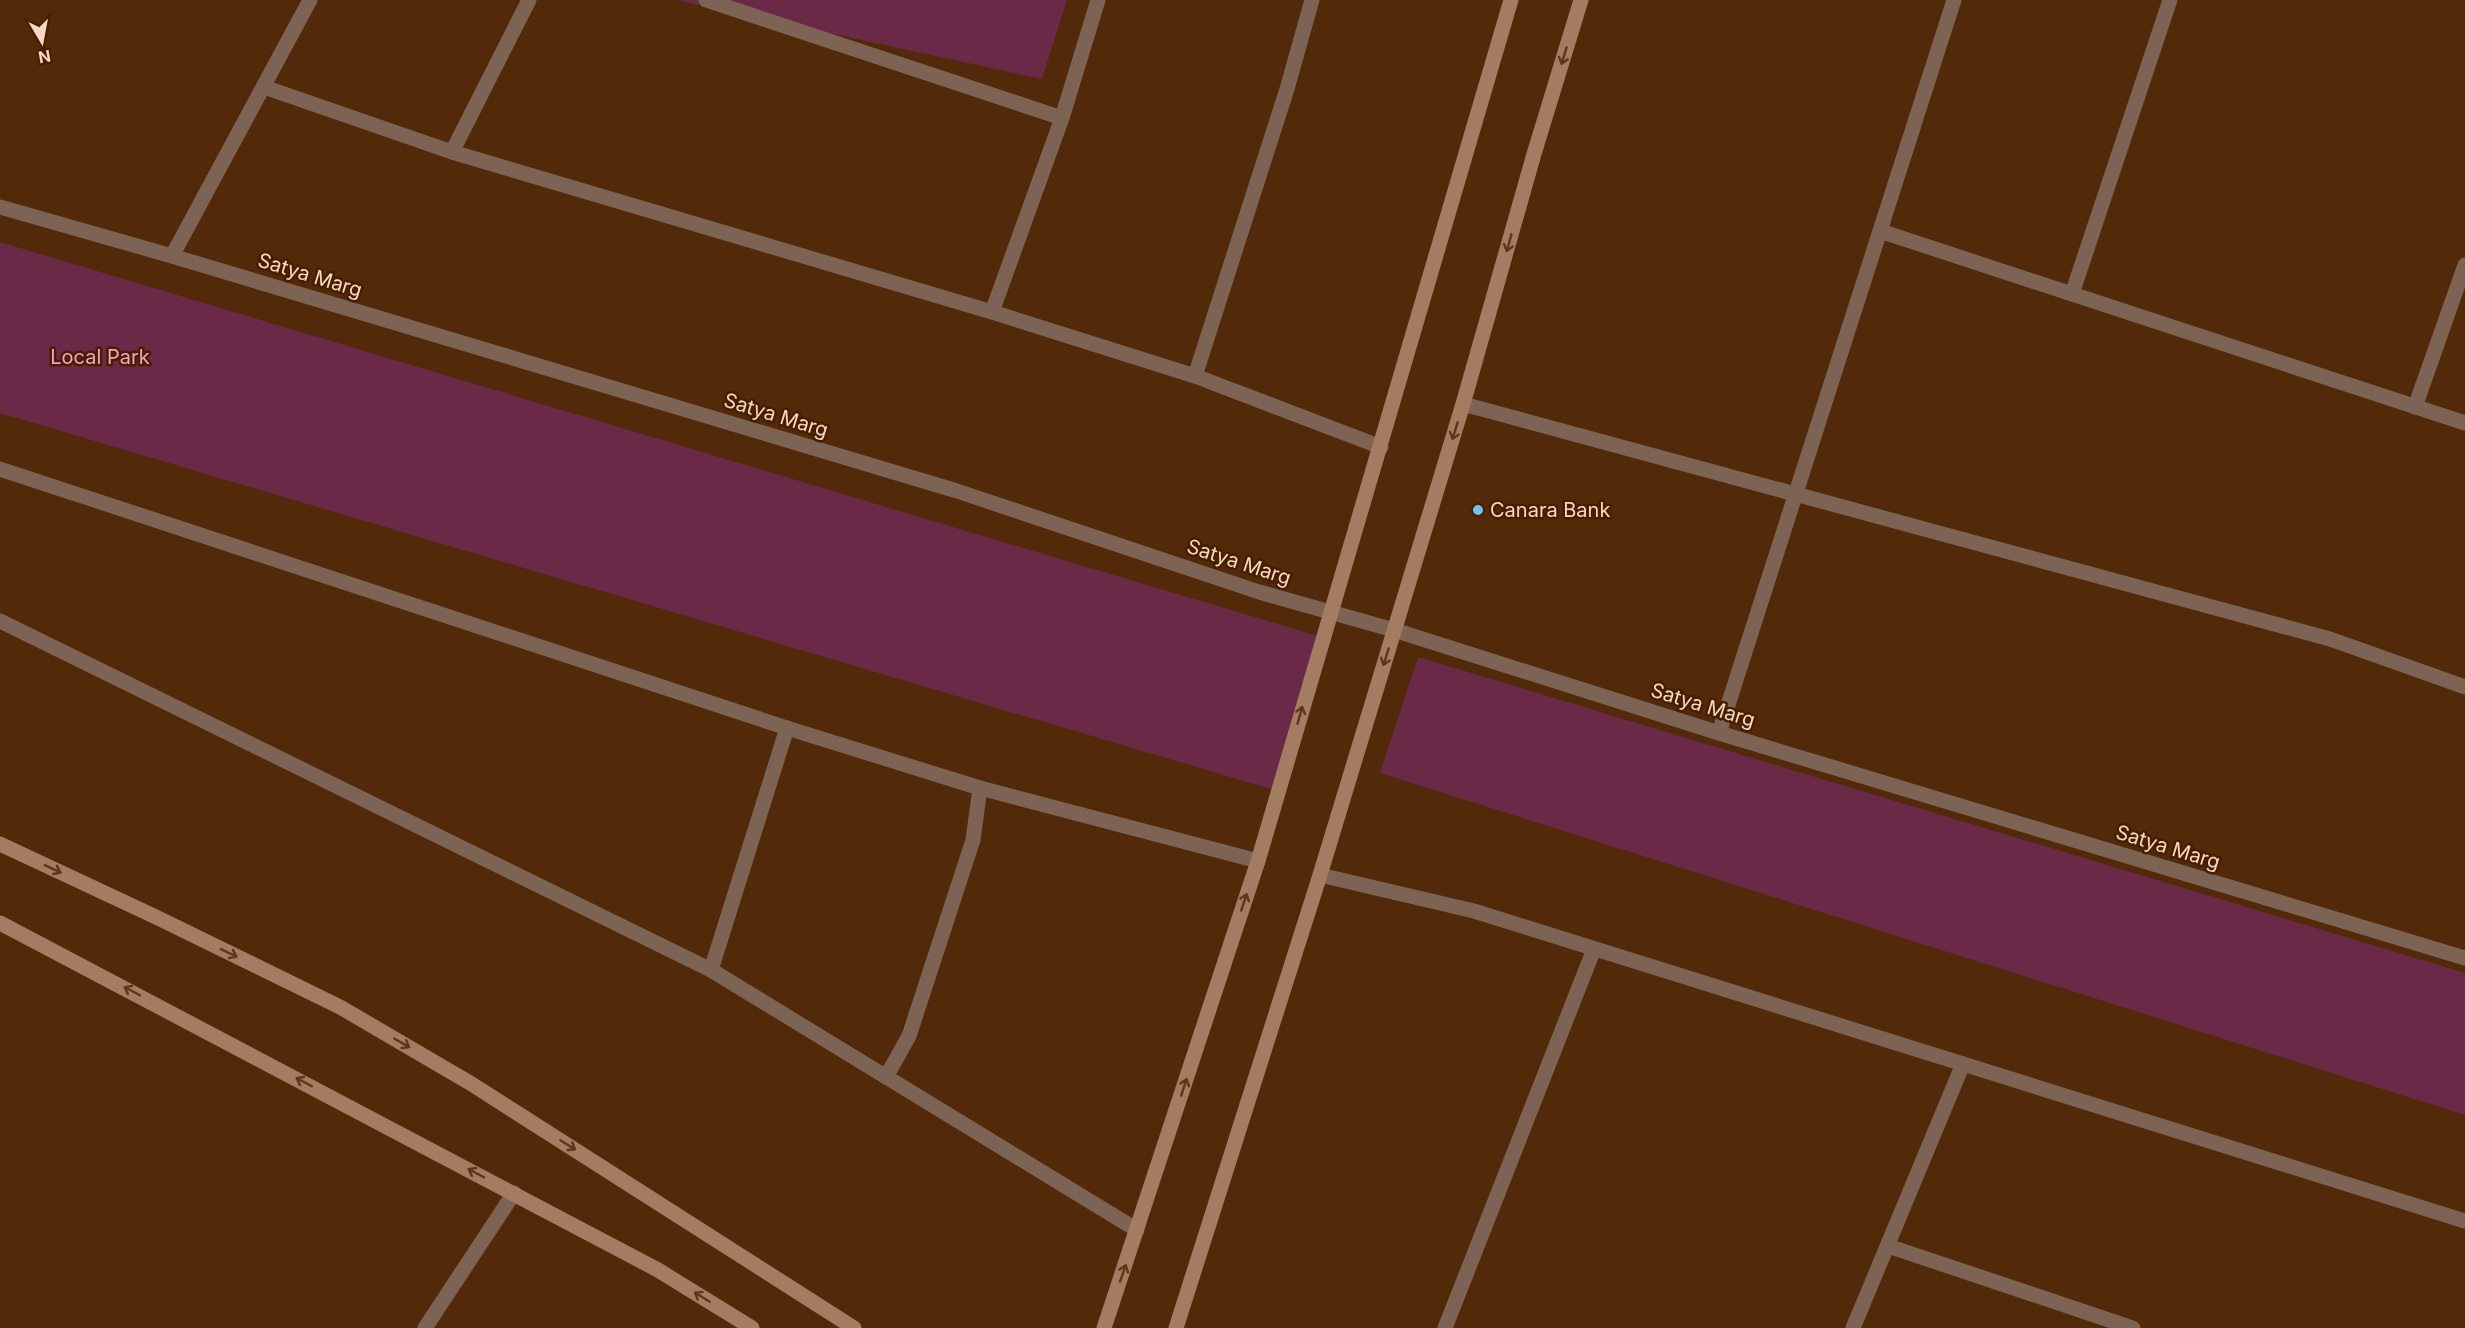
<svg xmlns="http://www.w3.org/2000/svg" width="2465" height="1328" viewBox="0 0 2465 1328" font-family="Inter,sans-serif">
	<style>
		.green { fill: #6a2946 }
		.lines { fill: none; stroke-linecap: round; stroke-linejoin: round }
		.street { stroke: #7c6353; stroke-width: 15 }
		.secondary { stroke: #a47c61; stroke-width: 15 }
		.oneway { stroke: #5e3618 }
		.poi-dot { fill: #6cc3f2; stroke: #471f00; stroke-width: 2 }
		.labels { text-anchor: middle; stroke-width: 5; stroke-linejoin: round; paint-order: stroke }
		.street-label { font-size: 20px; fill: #f8d7c3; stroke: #471f00 }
		.park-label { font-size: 20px; fill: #f7a0c2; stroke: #471f00 }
		.poi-label { font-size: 20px; fill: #f8d7c3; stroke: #471f00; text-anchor: start }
	</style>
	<rect width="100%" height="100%" fill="#522a09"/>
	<g class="green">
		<polygon points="676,0 1067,0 1042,79"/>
		<polygon points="0,242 1331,640 1281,792 0,413"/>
		<polygon points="1418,657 2465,973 2465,1115 1380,773"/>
	</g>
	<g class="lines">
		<g class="street">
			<polyline points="706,0 1062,118"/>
			<polyline points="264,87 452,152 992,312 1195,376 1381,447"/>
			<polyline points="452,152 529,0"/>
			<polyline points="0,207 172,256 957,491 1259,592 1394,630 1719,733 2465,958"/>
			<polyline points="1880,231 2465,423"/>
			<polyline points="172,256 310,0"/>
			<polyline points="2072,294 2170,0"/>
			<polyline points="992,312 1062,118 1098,0"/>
			<polyline points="1195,376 1287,89 1312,0"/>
			<polyline points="1463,404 2330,639 2465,687"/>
			<polyline points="2415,407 2465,265"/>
			<polyline points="0,469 787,728 980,788 1258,861"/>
			<polyline points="0,621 711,970 1137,1230"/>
			<polyline points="1719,733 1954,0"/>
			<polyline points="1320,875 1474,911 2465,1221"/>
			<polyline points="711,970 787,728"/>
			<polyline points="886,1077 909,1036 973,840 980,788"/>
			<polyline points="1888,1246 2133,1328"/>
			<polyline points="425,1328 514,1193"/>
			<polyline points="1445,1328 1594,949"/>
			<polyline points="1853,1328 1963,1064"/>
		</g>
		<g class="secondary">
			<polyline points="0,844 156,917 340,1007 470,1083 854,1328"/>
			<polyline points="0,923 658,1270 752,1328"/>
			<polyline points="1104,1328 1258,861 1511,0"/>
			<polyline points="1176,1328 1320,875 1463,404 1534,154 1581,0"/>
		</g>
	</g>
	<defs><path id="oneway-shaft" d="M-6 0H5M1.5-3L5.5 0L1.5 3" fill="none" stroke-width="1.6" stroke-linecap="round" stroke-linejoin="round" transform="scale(1.5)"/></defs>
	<g class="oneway">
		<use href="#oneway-shaft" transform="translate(1564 56) rotate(107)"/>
		<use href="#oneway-shaft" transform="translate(1509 243) rotate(106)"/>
		<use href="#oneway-shaft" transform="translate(1455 431) rotate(107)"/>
		<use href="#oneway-shaft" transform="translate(1386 657) rotate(107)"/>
		<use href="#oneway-shaft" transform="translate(1300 715) rotate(-74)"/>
		<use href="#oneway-shaft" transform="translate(53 869) rotate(25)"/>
		<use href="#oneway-shaft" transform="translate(1244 902) rotate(-72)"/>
		<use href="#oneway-shaft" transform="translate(229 953) rotate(26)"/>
		<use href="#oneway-shaft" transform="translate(132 991) rotate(-152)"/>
		<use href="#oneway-shaft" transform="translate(402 1043) rotate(30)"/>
		<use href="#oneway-shaft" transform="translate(304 1082) rotate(-152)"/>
		<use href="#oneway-shaft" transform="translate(1184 1087) rotate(-72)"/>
		<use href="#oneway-shaft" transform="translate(568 1145) rotate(32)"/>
		<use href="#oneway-shaft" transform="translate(476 1173) rotate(-152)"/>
		<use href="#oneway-shaft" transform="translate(1123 1273) rotate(-71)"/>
		<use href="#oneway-shaft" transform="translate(702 1297) rotate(-148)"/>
	</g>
	<circle class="poi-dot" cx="1478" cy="510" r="6"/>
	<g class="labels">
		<g class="street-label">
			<text transform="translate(310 275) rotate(17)" y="7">Satya Marg</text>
			<text transform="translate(776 415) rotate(17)" y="7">Satya Marg</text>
			<text transform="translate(1239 562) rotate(18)" y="7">Satya Marg</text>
			<text transform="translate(1703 705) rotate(17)" y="7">Satya Marg</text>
			<text transform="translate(2168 847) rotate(17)" y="7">Satya Marg</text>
		</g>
		<g class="park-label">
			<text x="100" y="364">Local Park</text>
		</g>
		<g class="poi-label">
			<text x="1490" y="517">Canara Bank</text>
		</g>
	</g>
	<g transform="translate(42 42) rotate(170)" stroke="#471f00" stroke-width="4.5" paint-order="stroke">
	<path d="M0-4.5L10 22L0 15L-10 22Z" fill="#f8d7c3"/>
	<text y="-9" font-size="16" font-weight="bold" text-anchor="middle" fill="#f8d7c3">N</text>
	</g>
</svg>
